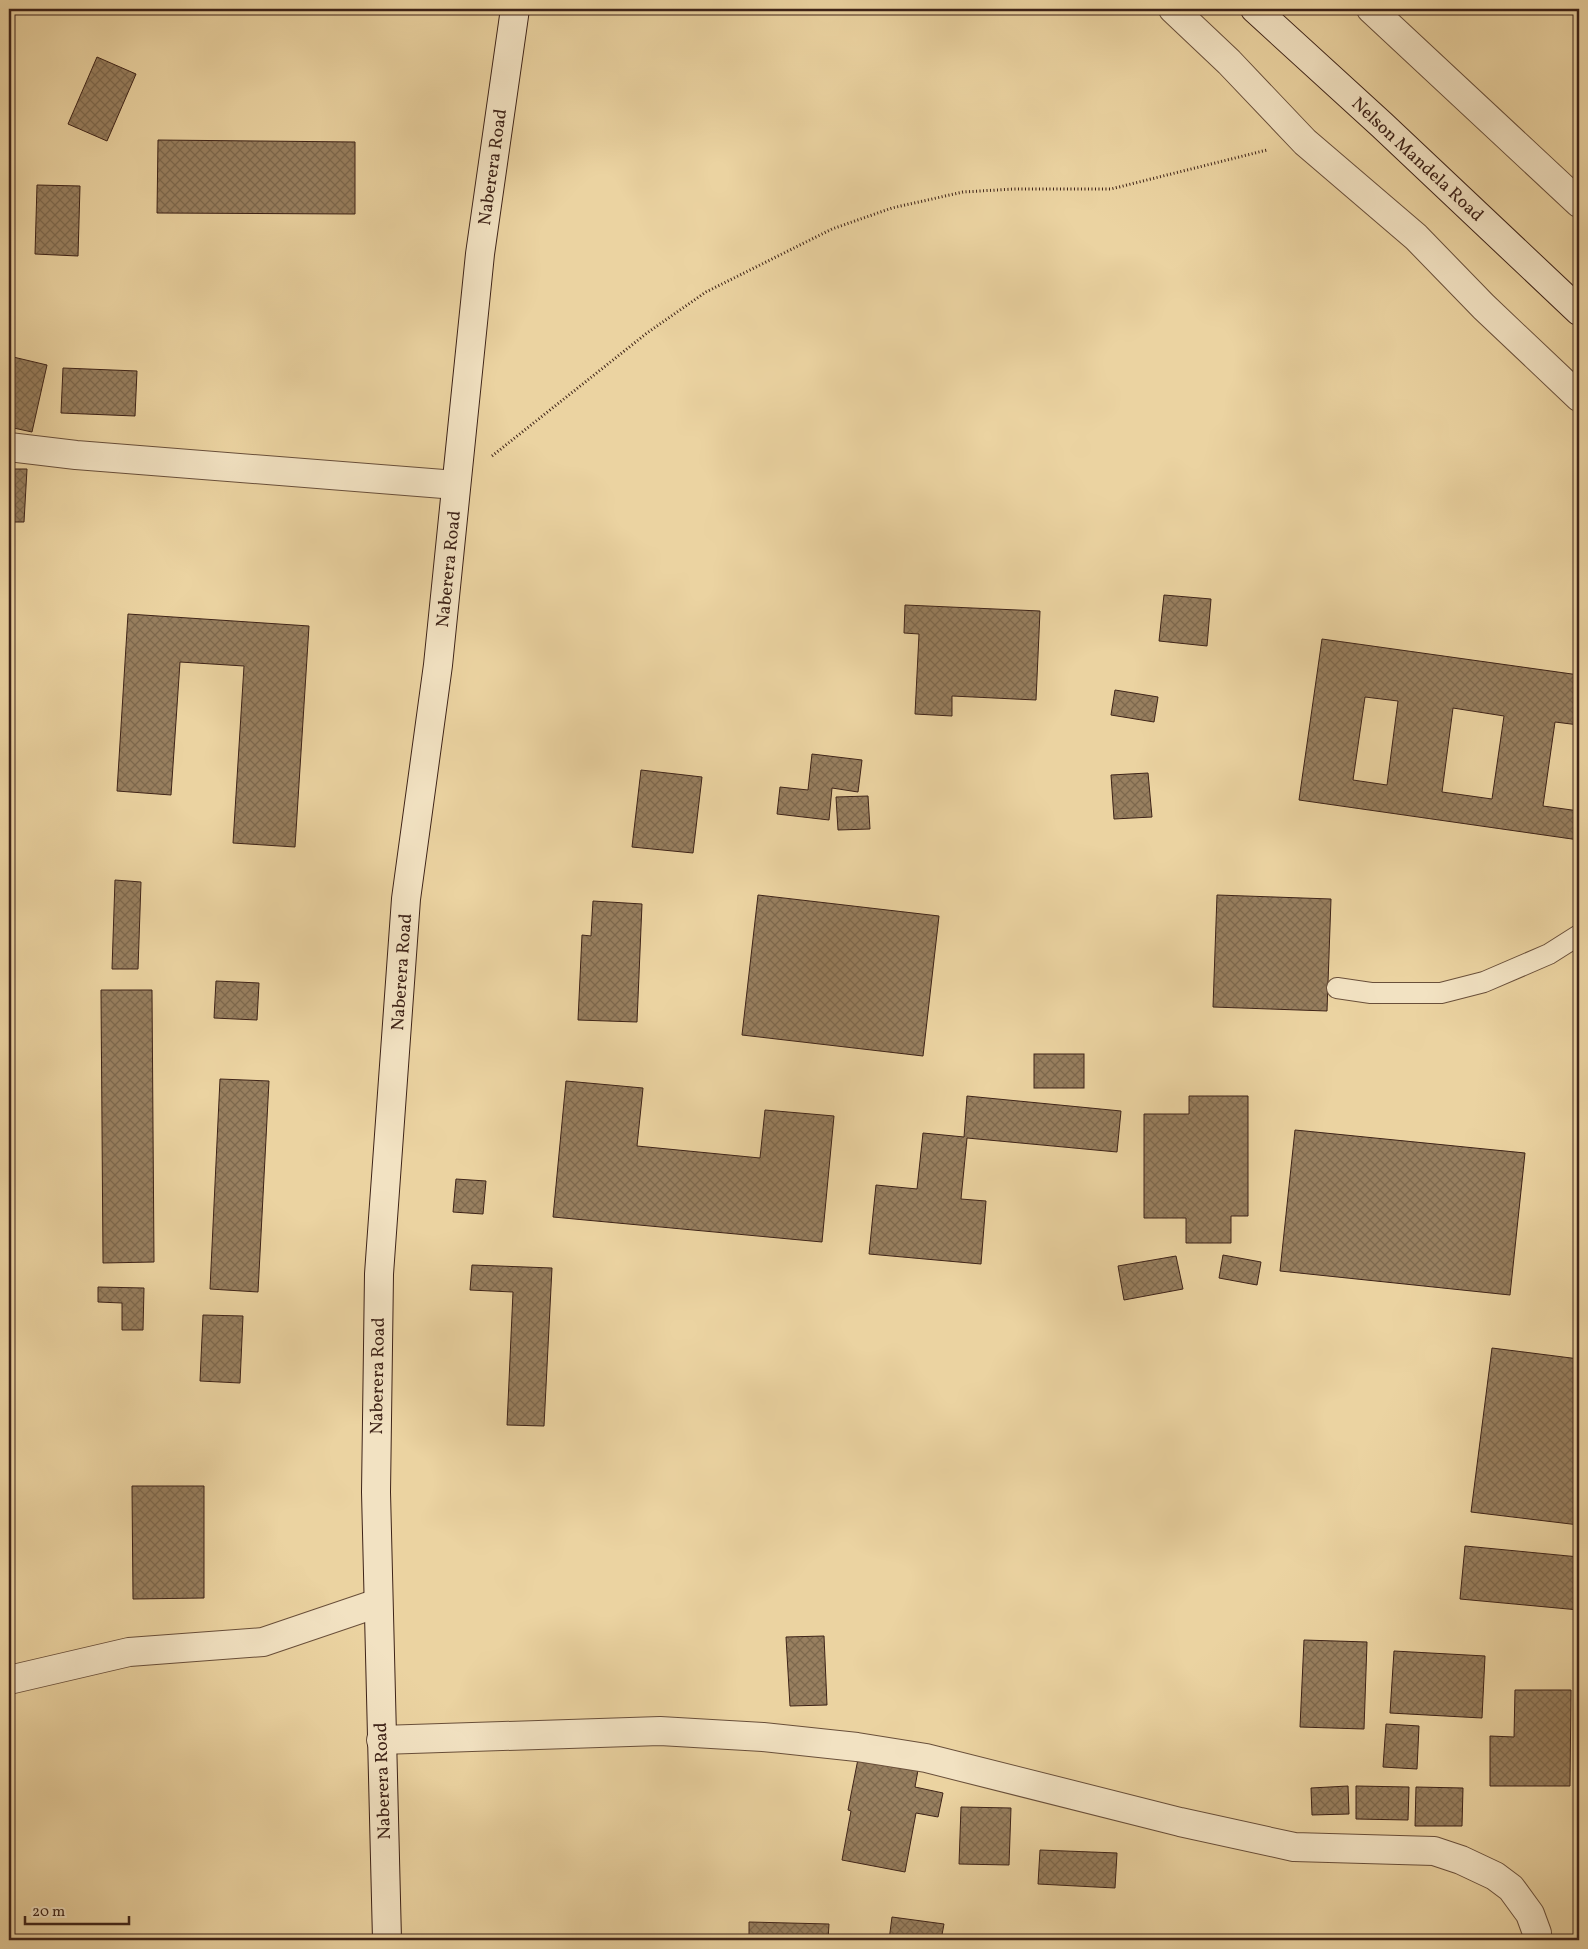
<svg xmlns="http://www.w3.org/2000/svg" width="1588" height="1949" viewBox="0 0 1588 1949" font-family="Vollkorn,serif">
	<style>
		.building { fill: url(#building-cross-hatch); stroke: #3e2318; fill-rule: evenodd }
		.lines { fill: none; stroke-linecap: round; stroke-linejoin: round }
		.lane-casing { stroke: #694f3a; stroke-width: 22 }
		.street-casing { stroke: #694f3a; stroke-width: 30 }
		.secondary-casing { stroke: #3e2318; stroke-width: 30 }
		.path { stroke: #3e2318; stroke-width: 3; stroke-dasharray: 1 2.5; stroke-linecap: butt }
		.lane { stroke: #f2e2c2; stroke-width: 20 }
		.street { stroke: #f2e2c2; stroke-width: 28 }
		.secondary { stroke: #f2e2c2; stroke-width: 28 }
		.labels { text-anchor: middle; stroke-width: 5; stroke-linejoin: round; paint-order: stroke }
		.street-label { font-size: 18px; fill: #3e2318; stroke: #f2e2c2 }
	</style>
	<defs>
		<pattern id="building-cross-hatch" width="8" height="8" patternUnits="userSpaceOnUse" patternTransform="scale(1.25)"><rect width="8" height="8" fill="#987f5f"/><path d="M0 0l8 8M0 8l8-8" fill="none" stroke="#7d684d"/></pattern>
	</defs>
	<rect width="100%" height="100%" fill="#ebd3a1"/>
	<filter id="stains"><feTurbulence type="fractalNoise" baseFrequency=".004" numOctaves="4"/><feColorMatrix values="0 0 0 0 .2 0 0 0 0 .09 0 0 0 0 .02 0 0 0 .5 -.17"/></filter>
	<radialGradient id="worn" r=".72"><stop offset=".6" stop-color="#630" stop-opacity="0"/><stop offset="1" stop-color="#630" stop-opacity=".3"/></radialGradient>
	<g class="building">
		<polygon points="97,57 136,74 107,141 68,124"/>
		<polygon points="158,140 355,142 355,214 157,213"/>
		<polygon points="37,185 80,186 78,256 35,254"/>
		<polygon points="9,356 47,365 32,432 9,427"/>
		<polygon points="63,368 137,371 135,416 61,413"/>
		<polygon points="9,469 27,469 24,522 9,522"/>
		<polygon points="1164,595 1211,599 1207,646 1159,641"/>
		<polygon points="905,605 1040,611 1036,700 952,696 952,716 915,714 919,634 904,633"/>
		<polygon points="128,614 309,626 295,847 233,843 244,666 180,662 171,795 117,791"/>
		<path d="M1322 639 1579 675V725L1555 722 1543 806 1579 811V840L1299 800ZM1365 697 1398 701 1387 785 1353 780ZM1453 708 1504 716 1492 799 1442 792Z"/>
		<polygon points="1115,690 1158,697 1154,722 1111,715"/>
		<polygon points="812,754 862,760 858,792 832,788 829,820 777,814 780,787 808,790"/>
		<polygon points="641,770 702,777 693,853 632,847"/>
		<polygon points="1148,773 1152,817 1114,819 1111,775"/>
		<polygon points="868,796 870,829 838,830 836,797"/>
		<polygon points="115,880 141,882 138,969 112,969"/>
		<polygon points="758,895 939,916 923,1056 742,1035"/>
		<polygon points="1217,895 1331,899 1327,1011 1213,1007"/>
		<polygon points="593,901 642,904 637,1022 578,1020 582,935 591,936"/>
		<polygon points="216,981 259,983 257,1020 214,1018"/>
		<polygon points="101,990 152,990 154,1262 103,1263"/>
		<rect x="1034" y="1054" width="50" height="34"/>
		<polygon points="220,1079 269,1081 258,1292 210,1289"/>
		<polygon points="566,1081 643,1088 637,1146 760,1158 765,1110 834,1116 822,1242 553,1217"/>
		<polygon points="967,1096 1121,1111 1117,1152 967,1138 961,1199 986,1201 981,1264 869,1254 876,1185 917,1189 923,1133 964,1137"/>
		<polygon points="1189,1096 1248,1096 1248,1216 1231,1216 1231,1243 1186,1243 1186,1218 1144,1218 1144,1114 1189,1114"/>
		<polygon points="1295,1130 1525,1153 1510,1295 1280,1271"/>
		<polygon points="456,1179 486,1181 483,1214 453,1212"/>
		<polygon points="1223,1255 1261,1262 1257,1285 1219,1278"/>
		<polygon points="1176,1256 1183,1289 1124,1300 1118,1266"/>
		<polygon points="472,1265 552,1268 544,1426 507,1425 513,1292 470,1290"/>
		<polygon points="98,1287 144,1288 143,1330 122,1330 122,1303 98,1302"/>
		<polygon points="203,1315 243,1316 240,1383 200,1381"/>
		<polygon points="1492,1348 1579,1359 1579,1525 1471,1512"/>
		<polygon points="132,1486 204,1486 204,1598 133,1599"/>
		<polygon points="1465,1546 1579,1557 1579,1610 1460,1599"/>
		<polygon points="824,1636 827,1705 790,1706 786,1637"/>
		<polygon points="1304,1640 1367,1642 1364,1729 1300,1727"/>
		<polygon points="1394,1651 1485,1656 1482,1718 1390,1713"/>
		<polygon points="1515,1690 1571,1690 1570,1786 1490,1786 1490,1736 1514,1737"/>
		<polygon points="1386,1724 1419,1726 1417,1769 1383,1767"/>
		<polygon points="858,1759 918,1770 915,1787 943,1793 938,1817 916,1813 905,1872 842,1860 851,1811 848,1810"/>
		<polygon points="1348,1786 1349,1814 1312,1815 1311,1788"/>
		<polygon points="1356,1786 1409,1787 1408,1820 1356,1819"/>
		<polygon points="1416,1787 1463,1788 1462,1826 1415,1826"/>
		<polygon points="961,1807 1011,1808 1009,1865 959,1864"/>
		<polygon points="1040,1850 1117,1853 1115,1888 1038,1884"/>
		<polygon points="892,1917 944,1924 941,1940 889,1940"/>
		<polygon points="749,1922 829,1924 828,1940 749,1940"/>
	</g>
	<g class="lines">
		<g class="lane-casing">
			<polyline id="lane" points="1337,988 1371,993 1441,993 1484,982 1549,954 1579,935"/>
		</g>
		<g class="street-casing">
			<g id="street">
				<polyline points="1173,9 1229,62 1305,142 1416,237 1484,307 1579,397"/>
				<polyline points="1371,9 1579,203"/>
				<polyline points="9,447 76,455 456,485"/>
				<polyline points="9,1680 129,1652 263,1642 378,1603"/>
				<polyline points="381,1740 660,1731 763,1737 857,1747 926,1758 1180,1822 1294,1847 1434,1851 1461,1860 1495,1876 1511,1888 1530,1914 1537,1933 1537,1940"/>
			</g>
		</g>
		<g class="secondary-casing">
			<g id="secondary">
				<polyline points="1255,9 1382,125 1579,311"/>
				<polyline points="387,1940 376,1492 379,1274 406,899 438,665 480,254 515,9"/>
			</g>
		</g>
		<polyline class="path" points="492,456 647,333 706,292 832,229 892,208 963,192 1014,189 1111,189 1267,150"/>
		<use href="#lane" class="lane"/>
		<use href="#street" class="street"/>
		<use href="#secondary" class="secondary"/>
	</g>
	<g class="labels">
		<g class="street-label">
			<text transform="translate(1418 159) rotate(43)" y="6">Nelson Mandela Road</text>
			<text transform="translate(492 167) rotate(-82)" y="6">Naberera Road</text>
			<text transform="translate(448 569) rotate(-84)" y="6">Naberera Road</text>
			<text transform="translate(401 972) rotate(-86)" y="6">Naberera Road</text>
			<text transform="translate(377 1376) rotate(-89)" y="6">Naberera Road</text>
			<text transform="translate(382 1781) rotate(-92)" y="6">Naberera Road</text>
		</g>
	</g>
	<rect width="1588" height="1949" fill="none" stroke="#ebd3a1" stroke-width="30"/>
	<rect x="10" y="10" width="1568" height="1929" fill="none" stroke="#3e2318" stroke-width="2.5"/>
	<rect x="15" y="15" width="1558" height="1919" fill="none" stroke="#3e2318"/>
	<path d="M25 1916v8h104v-8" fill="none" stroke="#3e2318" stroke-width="2.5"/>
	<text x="32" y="1916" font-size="15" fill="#3e2318" stroke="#f2e2c2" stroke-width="4" paint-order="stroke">20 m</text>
	<rect width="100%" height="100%" filter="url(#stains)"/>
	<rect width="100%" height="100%" fill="url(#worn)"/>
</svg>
